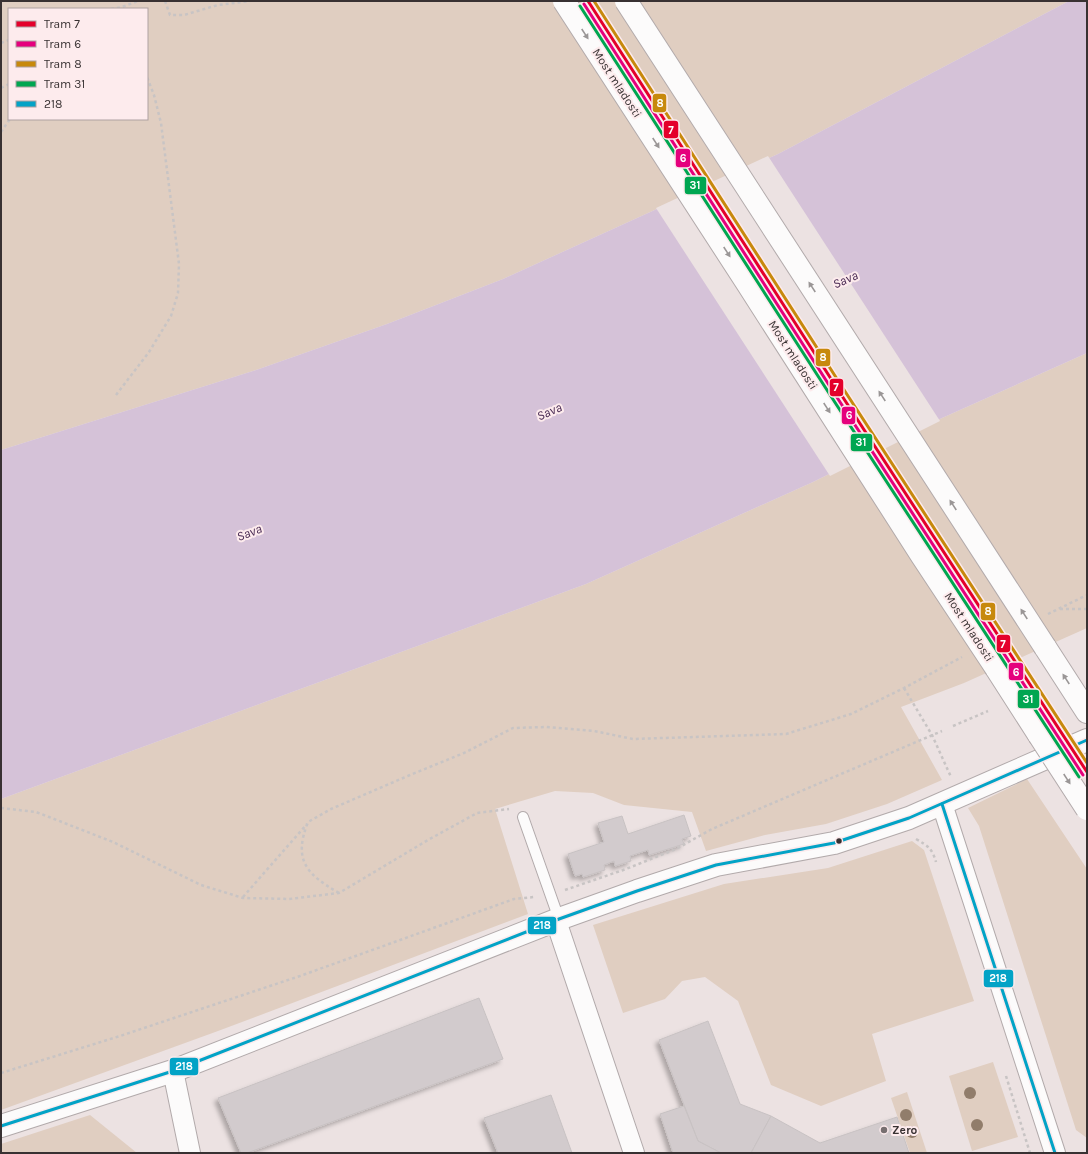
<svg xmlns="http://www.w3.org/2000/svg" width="1088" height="1154" viewBox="0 0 1088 1154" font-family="Karla,sans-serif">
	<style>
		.green { fill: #e0cec1; fill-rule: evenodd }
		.water { fill: #d5c2d8 }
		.pier { fill: #ece2e2 }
		.building { fill: #d2cbcd; stroke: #c8c2c3; filter: url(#shadow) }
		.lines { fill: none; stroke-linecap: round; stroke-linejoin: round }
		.lane-casing { stroke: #b2aaab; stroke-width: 12 }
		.street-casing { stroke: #b2aaab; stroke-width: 22 }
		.secondary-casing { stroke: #b2aaab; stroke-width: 24 }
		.path { stroke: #c8c4c4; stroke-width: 2.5; stroke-dasharray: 3 3; stroke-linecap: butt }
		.lane { stroke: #fcfbfb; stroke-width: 10 }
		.street { stroke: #fcfbfb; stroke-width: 20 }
		.secondary { stroke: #fcfbfb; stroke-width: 22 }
		.secondary-bridge-casing { stroke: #b2aaab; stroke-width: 24; stroke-linecap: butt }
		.secondary-bridge { stroke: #fcfbfb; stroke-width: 22 }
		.bus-1-casing { stroke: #fdebed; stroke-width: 6 }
		.bus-1 { stroke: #03a3c6; stroke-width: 3 }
		.tram-1-casing { stroke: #fdebed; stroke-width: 6 }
		.tram-2-casing { stroke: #fdebed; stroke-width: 6 }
		.tram-3-casing { stroke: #fdebed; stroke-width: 6 }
		.tram-4-casing { stroke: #fdebed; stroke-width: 6 }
		.tram-1 { stroke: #e4002b; stroke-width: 3 }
		.tram-2 { stroke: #e5007d; stroke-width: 3 }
		.tram-3 { stroke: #c7890c; stroke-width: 3 }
		.tram-4 { stroke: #00a651; stroke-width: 3 }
		.tree { fill: #917d6b }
		.oneway { fill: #9a9696 }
		.bus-dot { fill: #383132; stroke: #fdebed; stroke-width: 1.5 }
		.poi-dot { fill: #776f70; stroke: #fdebed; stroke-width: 1.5 }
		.labels { text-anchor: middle; stroke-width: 4; stroke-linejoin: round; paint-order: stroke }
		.street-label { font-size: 12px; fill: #383132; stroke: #fdebed }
		.poi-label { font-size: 12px; font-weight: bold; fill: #383132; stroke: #fdebed; text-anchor: start }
		.water-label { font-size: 13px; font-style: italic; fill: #482952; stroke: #fdebed }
		.line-badge { stroke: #fdebed; stroke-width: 1.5 }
		.badge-label { font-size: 11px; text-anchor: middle; font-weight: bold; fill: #fff }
	</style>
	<defs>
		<filter id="shadow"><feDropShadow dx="-3.5" dy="3.5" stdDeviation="2" flood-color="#0004"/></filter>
	</defs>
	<rect width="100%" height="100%" fill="#ece2e2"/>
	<g class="green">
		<path d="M1 1H1069L778 154 503 279 387 324 253 371 1 450ZM9 9H147V119H9Z"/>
		<polygon points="1087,353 1087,628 964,683 901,707 942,780 887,804 826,824 765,835 706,851 692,812 624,805 593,793 555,791 495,809 528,914 218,1031 1,1110 1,799 586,584 813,482 942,418"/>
		<polygon points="1027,779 1087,869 1087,1138 1076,1130 979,826 968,808"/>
		<polygon points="912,841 924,850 974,1001 872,1034 886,1081 821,1106 771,1085 738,1001 705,977 682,981 665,999 623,1013 593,925 724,884 828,868"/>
		<polygon points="993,1062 1018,1137 972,1151 949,1076"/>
		<polygon points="907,1092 927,1153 910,1153 891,1098"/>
		<polygon points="90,1115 137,1153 1,1153 1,1144"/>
	</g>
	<polygon class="water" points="1069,1 1087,1 1087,353 942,418 813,482 586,584 1,799 1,450 253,371 387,324 503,279 778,154"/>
	<polygon class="pier" points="768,156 940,421 830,476 656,208"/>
	<g class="building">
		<polygon points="684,815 691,836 682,839 684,844 649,855 648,850 630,856 631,861 615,866 614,861 604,865 605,870 583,877 582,874 575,876 568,854 604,842 598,823 622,816 628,834"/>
		<polygon points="479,998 503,1059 247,1153 241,1153 218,1098"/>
		<polygon points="708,1021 740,1104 771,1116 751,1153 721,1153 698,1141 659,1040"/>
		<polygon points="551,1095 572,1153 498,1153 484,1118"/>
		<polygon points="684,1106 698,1141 721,1153 673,1153 660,1114"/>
		<polygon points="771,1116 820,1143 897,1117 909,1153 751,1153"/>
	</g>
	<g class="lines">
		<g class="lane-casing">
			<polyline id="lane" points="523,817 559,919"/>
		</g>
		<g class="street-casing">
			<g id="street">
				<polyline points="942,804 1055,1153"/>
				<polyline points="556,921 634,1153"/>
				<polyline points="173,1071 190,1153"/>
			</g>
		</g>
		<g class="secondary-casing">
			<g id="secondary">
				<polyline points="1045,647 1087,712"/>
				<polyline points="996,668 1039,735"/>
				<polyline points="1,1126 173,1071 559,919 637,891 716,865 834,843 909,818 1087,740"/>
			</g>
		</g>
		<g class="path">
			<polyline points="165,1 170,15 184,15 218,5 250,1"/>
			<polyline points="111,9 122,7 138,1"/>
			<polyline points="1,43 9,40"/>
			<polyline points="1,88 9,84"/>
			<polyline points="1,132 10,119"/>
			<polyline points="116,395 149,352 171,316 178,293 179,264 161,123 154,95 147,77"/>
			<polyline points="1060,609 1087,609"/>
			<polyline points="1048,614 1087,595"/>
			<polyline points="904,688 932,735 951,777"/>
			<polyline points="953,726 988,711"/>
			<polyline points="1,808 36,812 49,817 113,842 201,885 243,898 289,899 339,893 428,840 477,813 509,809"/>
			<path d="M916 839C928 846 932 848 936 862"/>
			<polyline points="565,890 626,869 676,849 712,829 942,731"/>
			<path d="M339 893C306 874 293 860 308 822L331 809 410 775 464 753 513 728 546 727 594 731 633 739 786 734 851 714 904 688 962 657"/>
			<polyline points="243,897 307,824"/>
			<polyline points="1,1073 120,1036 300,976 514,899 534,897"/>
			<polyline points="1006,1076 1030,1153"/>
		</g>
		<use href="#lane" class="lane"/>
		<use href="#street" class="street"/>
		<use href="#secondary" class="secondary"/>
		<g class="secondary-bridge-casing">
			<g id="secondary-bridge">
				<polyline points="564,1 747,283 922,556 996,668"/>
				<polyline points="626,1 1045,647"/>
				<polyline points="1039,735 1087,809"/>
			</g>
		</g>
		<use href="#secondary-bridge" class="secondary-bridge"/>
		<g class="bus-1-casing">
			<g id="bus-1">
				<polyline points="942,804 1055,1153"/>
				<polyline points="1,1126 173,1071 559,919 637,891 716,865 834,843 909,818 1087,740"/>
			</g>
		</g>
		<use href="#bus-1" class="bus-1"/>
		<g class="tram-1-casing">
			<polyline id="tram-1" points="588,1 844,399 1087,772"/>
		</g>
		<g class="tram-2-casing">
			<polyline id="tram-2" points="584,4 840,402 1083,775"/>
		</g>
		<g class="tram-3-casing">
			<polyline id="tram-3" points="594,1 848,396 1087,763"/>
		</g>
		<g class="tram-4-casing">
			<polyline id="tram-4" points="580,6 836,404 1079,777"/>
		</g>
		<use href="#tram-1" class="tram-1"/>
		<use href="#tram-2" class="tram-2"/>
		<use href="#tram-3" class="tram-3"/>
		<use href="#tram-4" class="tram-4"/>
	</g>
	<g class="tree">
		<circle cx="970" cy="1093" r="6"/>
		<circle cx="906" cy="1115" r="6"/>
		<circle cx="977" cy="1125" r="6"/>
		<circle cx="912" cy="1132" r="6"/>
	</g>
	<defs><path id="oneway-solid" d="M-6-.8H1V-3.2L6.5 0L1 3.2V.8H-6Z"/></defs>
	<g class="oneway">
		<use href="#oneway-solid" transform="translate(585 34) rotate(57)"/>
		<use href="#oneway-solid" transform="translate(656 143) rotate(57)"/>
		<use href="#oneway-solid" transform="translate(727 252) rotate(57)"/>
		<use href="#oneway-solid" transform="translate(812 287) rotate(-123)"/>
		<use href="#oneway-solid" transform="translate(882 396) rotate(-123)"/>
		<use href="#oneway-solid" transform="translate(827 408) rotate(57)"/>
		<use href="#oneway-solid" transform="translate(953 505) rotate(-123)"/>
		<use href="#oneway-solid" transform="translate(1024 614) rotate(-123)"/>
		<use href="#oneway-solid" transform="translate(1066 679) rotate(-123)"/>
		<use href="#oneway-solid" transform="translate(1067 779) rotate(57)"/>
	</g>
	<circle class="bus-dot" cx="839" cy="841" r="3.5"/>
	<circle class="poi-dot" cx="884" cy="1130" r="4"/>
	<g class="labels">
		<g class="street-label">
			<text transform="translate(617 83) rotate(57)" y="4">Most mladosti</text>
			<text transform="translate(793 355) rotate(57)" y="4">Most mladosti</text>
			<text transform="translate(969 627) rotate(57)" y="4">Most mladosti</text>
		</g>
		<g class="poi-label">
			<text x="892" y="1134">Zero</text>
		</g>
		<g class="water-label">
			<text transform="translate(845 279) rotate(-24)" y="5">Sava</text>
			<text transform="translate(549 411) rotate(-24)" y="5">Sava</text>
			<text transform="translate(249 532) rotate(-21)" y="5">Sava</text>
		</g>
	</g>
	<g class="line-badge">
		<rect x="652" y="93" width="15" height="20" rx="4" fill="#c7890c"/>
		<rect x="663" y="120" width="16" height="19" rx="4" fill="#e4002b"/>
		<rect x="675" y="148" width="16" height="20" rx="4" fill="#e5007d"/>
		<rect x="684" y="176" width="23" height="19" rx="4" fill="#00a651"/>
		<rect x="815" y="348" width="16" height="19" rx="4" fill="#c7890c"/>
		<rect x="829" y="378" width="15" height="19" rx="4" fill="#e4002b"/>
		<rect x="841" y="406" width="15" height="19" rx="4" fill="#e5007d"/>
		<rect x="850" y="433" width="23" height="19" rx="4" fill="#00a651"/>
		<rect x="980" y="602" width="16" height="19" rx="4" fill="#c7890c"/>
		<rect x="996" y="634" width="15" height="19" rx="4" fill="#e4002b"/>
		<rect x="1008" y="662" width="16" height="19" rx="4" fill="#e5007d"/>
		<rect x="1017" y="689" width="23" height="20" rx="4" fill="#00a651"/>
		<rect x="527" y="916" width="30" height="19" rx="4" fill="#03a3c6"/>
		<rect x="983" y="969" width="31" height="19" rx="4" fill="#03a3c6"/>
		<rect x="169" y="1057" width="30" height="19" rx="4" fill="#03a3c6"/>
	</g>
	<g class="badge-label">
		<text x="660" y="107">8</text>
		<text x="671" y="134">7</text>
		<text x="683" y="162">6</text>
		<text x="695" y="189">31</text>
		<text x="823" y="361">8</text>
		<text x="836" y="391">7</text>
		<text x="849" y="419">6</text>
		<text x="861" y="446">31</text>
		<text x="988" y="615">8</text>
		<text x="1003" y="648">7</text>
		<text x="1016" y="676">6</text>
		<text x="1028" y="703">31</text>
		<text x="542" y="929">218</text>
		<text x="998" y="982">218</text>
		<text x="184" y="1070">218</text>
	</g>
	<rect width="1088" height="1154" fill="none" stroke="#383132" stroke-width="4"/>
	<rect x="8" y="8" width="140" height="112" fill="#fdebed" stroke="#aea1a2"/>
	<rect x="16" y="21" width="20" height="6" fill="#e4002b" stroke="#aea1a2"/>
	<text x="44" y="28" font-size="12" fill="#383132">Tram 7</text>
	<rect x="16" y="41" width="20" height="6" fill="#e5007d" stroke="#aea1a2"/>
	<text x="44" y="48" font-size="12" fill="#383132">Tram 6</text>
	<rect x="16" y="61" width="20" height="6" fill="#c7890c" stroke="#aea1a2"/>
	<text x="44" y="68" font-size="12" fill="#383132">Tram 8</text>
	<rect x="16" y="81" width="20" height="6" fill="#00a651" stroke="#aea1a2"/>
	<text x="44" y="88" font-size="12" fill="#383132">Tram 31</text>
	<rect x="16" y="101" width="20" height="6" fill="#03a3c6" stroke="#aea1a2"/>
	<text x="44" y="108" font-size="12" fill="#383132">218</text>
</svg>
